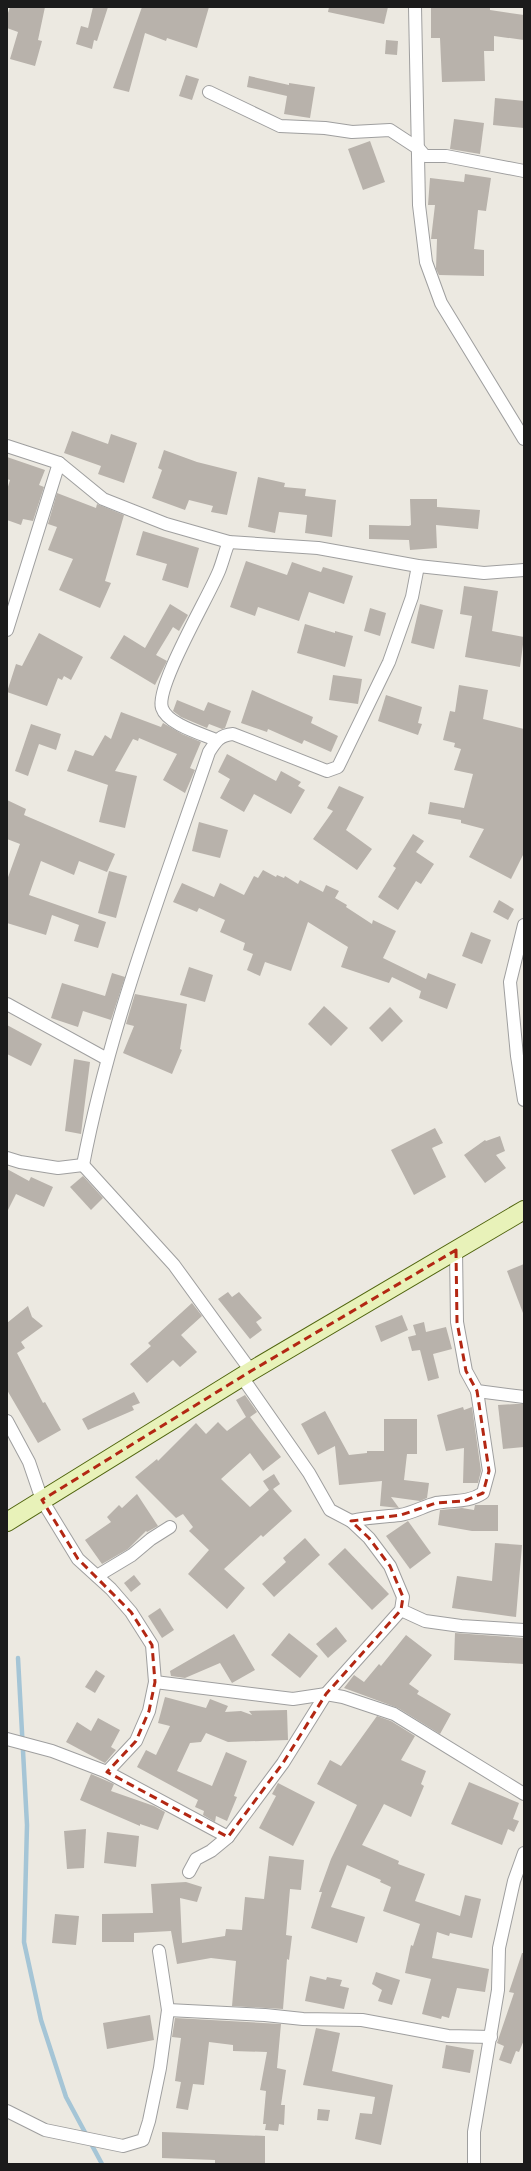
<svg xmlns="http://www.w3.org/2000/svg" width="531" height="2171" viewBox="0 0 531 2171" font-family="'Golos Text',sans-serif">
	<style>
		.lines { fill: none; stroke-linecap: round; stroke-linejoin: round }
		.stream { stroke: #a5c5d6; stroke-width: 4.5 }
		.building { fill: #b8b2ab }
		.minor-casing { stroke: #9f9f9f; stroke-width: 14 }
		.secondary-casing { stroke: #51650f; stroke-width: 20 }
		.minor { stroke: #fff; stroke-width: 12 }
		.secondary { stroke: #e8f2b9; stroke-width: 18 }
		.marked { fill: none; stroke: #b32713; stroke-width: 3; stroke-dasharray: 8 5; stroke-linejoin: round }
	</style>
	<rect width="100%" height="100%" fill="#ece9e1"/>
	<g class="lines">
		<polyline class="stream" points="18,1658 27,1825 24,1942 41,2020 66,2097 102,2164"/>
	</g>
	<g class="building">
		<polygon points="10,7 45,7 38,40 42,41 35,66 10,59 18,32 7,28 7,16"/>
		<polygon points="93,7 108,7 97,41 94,40 92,49 76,44 81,26 88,28"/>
		<polygon points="142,7 209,7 197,48 167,38 166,41 145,33 129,92 113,88"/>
		<polygon points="329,7 388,7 384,24 328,12"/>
		<polygon points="431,8 490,8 490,10 524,15 524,40 494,36 494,51 484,51 485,81 442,82 440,38 431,38"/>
		<polygon points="386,40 398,41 397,55 385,54"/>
		<polygon points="186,75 199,79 192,100 179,96"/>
		<polygon points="249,76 289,85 289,83 315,87 310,118 284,114 287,96 247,87"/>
		<polygon points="495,98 524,101 524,128 493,125"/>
		<polygon points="454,119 484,123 480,154 450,149"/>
		<polygon points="370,141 385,182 363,190 348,149"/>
		<polygon points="465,174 491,178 486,211 478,210 474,249 484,250 484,276 439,275 436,269 437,239 431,239 435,205 428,205 430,178 464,182"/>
		<polygon points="72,431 108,444 111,434 137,443 124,483 98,474 101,466 64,453"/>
		<polygon points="164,450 197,462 237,472 227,515 211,512 213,506 189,500 185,510 152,498 162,470 158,468"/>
		<polygon points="7,457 45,470 39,485 44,487 33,521 23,519 21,525 7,520 7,490 10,480 7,479"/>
		<polygon points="258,477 285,483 284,487 306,489 305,496 336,500 332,537 305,533 307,515 279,512 275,533 248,527"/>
		<polygon points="57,493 96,508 97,504 124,515 105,581 111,583 100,608 59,590 73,559 48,550 57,527 48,524"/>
		<polygon points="410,499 437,499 437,507 480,510 478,529 436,525 437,548 410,550 409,540 369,539 369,525 409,526 411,525"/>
		<polygon points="143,531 199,548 188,588 162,580 167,564 136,555"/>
		<polygon points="246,561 287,575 292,562 321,572 323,567 353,576 344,604 309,592 299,621 258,607 255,616 230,607"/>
		<polygon points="464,586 498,591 492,631 524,637 520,667 465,657 472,616 460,614"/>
		<polygon points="170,604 188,615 179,631 173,627 156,655 167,661 155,685 110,658 124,635 145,648"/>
		<polygon points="420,604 443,610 434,649 411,643"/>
		<polygon points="370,608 386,613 380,636 364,631"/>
		<polygon points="305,624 335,633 335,631 353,636 345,667 297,653"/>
		<polygon points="39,633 83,657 71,680 64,676 62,680 58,678 47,706 7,692 16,664 22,666"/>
		<polygon points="333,675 362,679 358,704 329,700"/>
		<polygon points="459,685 488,690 483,719 524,729 524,853 511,879 469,857 484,829 461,823 461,820 428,814 430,802 464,808 473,774 454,770 461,749 454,747 455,743 443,740 450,711 455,712"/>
		<polygon points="252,690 313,717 311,723 338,736 331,752 304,740 302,744 268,729 267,732 241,723"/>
		<polygon points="386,695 422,707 418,723 422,724 418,735 378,721"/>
		<polygon points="177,700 204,711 208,702 231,711 225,728 222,729 209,724 207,728 181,717 173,711"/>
		<polygon points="121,712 161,727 163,723 182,734 201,742 190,768 195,770 185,793 163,780 177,754 139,738 138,741 133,739 115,771 137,776 125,828 99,822 108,785 67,771 75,750 93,756 105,735 111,739"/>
		<polygon points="31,724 61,734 56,750 39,744 28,776 15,771"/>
		<polygon points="227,754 276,781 281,771 301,782 298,786 305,790 291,814 254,794 244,812 220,798 230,779 218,772"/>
		<polygon points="339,786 364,797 346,830 372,849 357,870 313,839 333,811 327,808"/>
		<polygon points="7,800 26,809 24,815 115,854 107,872 79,861 74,875 41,861 29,895 106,922 98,948 74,941 79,925 52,915 46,935 7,923 7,880 20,844 7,839"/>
		<polygon points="199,822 228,830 220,858 192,851"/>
		<polygon points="413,834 424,841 416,852 434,864 421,884 416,881 398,910 378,897 396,868 393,866"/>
		<polygon points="263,870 276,877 277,875 284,878 285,876 298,884 300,880 323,892 326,885 339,891 335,898 347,905 346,907 372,924 373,920 396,931 383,958 426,979 428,973 456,984 447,1009 419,998 421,991 392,977 389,983 341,967 348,947 308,922 291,971 265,962 260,976 247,970 253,954 243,950 245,943 220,932 225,920 199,908 197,912 173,902 182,883 214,897 220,883 244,895 254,876 258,878"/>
		<polygon points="109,871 127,876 116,918 98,913"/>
		<polygon points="499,900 514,909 508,920 493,912"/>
		<polygon points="471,932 491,940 482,964 462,956"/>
		<polygon points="189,967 213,975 205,1002 180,995"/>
		<polygon points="112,973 125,977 111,1020 83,1011 78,1027 51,1018 62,983 105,996"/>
		<polygon points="135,994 187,1004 180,1049 182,1050 172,1074 123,1053 134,1026 126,1024"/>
		<polygon points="324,1006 348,1028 331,1046 308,1024"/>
		<polygon points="390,1007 403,1021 382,1042 369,1028"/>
		<polygon points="7,1025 42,1044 31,1066 7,1054"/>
		<polygon points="74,1059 90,1062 81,1134 65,1131"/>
		<polygon points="435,1128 443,1143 432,1148 446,1177 414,1195 391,1150"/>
		<polygon points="500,1136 505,1151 496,1155 506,1168 485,1183 464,1155 485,1140 486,1141"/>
		<polygon points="7,1169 29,1181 31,1177 53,1187 44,1207 16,1194 7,1212"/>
		<polygon points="83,1176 103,1198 91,1210 70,1187"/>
		<polygon points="524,1264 524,1313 523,1313 507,1271"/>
		<polygon points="228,1292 232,1297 239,1292 262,1318 256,1322 262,1330 250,1339 218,1299"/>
		<polygon points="192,1303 202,1316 181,1335 197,1352 180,1367 173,1360 147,1383 130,1364 151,1346 148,1343"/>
		<polygon points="28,1306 32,1317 43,1326 21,1342 25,1348 17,1353 43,1403 45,1402 61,1430 38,1443 7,1390 7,1323"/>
		<polygon points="402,1315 408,1330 381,1342 375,1326"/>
		<polygon points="424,1322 426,1332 446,1327 452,1349 433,1354 439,1378 428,1381 420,1350 412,1351 408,1337 416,1335 413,1325"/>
		<polygon points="134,1392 140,1403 132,1406 134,1410 88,1430 82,1419"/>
		<polygon points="245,1395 257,1412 250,1417 281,1457 263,1471 250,1453 221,1479 250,1507 269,1490 263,1481 274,1474 280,1484 273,1489 292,1511 263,1537 261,1535 224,1569 245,1588 227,1609 188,1574 209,1550 189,1531 193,1527 183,1514 176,1518 135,1477 157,1459 158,1461 196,1423 206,1434 218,1422 227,1431 246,1417 236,1400"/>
		<polygon points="516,1404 524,1404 524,1447 503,1449 498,1405"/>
		<polygon points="463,1407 464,1410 472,1407 481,1471 478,1483 463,1483 464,1448 446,1451 437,1415"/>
		<polygon points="325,1411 349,1455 367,1453 367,1451 384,1451 384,1419 417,1419 417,1454 407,1454 404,1480 429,1483 427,1498 420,1501 391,1497 399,1508 380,1506 382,1481 339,1485 335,1446 318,1455 301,1424"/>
		<polygon points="137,1494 158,1526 147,1532 146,1531 128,1549 102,1564 85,1540 111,1522 107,1517 119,1505 122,1508"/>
		<polygon points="475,1505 498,1505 498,1531 472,1531 438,1525 440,1510 462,1508 474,1510"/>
		<polygon points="408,1521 431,1553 410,1569 386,1536"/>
		<polygon points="305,1538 320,1555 274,1597 262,1584 286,1562 283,1558"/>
		<polygon points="495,1543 522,1545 516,1617 452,1608 457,1576 492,1581"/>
		<polygon points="345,1548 389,1594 372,1610 328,1564"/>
		<polygon points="134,1575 141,1584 131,1592 124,1583"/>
		<polygon points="160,1608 174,1630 162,1638 148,1616"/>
		<polygon points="336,1627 347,1641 328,1658 316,1644"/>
		<polygon points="289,1633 318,1656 300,1678 271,1655"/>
		<polygon points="455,1633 524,1638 524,1664 454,1660"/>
		<polygon points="234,1634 255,1670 232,1683 220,1663 185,1678 171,1676 170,1671"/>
		<polygon points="406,1635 432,1655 409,1684 419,1691 417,1694 451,1714 440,1734 398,1708 344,1688 354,1675 364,1682 379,1664 381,1666"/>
		<polygon points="96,1670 105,1676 95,1693 85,1687"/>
		<polygon points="165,1697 206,1708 210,1699 228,1706 225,1712 241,1711 252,1715 249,1711 287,1710 288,1740 228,1742 206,1733 201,1742 190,1743 177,1771 212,1786 226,1752 247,1761 234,1796 237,1797 227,1821 216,1816 215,1822 203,1815 204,1811 195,1807 198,1800 137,1767 146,1750 156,1755 170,1726 158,1723"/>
		<polygon points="377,1716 391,1721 415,1736 401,1760 426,1771 421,1784 424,1786 411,1817 384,1804 362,1845 399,1861 398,1864 425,1874 415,1901 460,1916 465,1895 481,1899 472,1938 450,1933 449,1936 437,1932 432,1958 489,1969 485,1992 457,1988 449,2018 442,2016 441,2019 422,2014 431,1979 405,1973 411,1945 413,1946 420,1924 383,1911 391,1887 380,1882 381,1880 347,1865 331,1907 365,1917 357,1943 311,1928 322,1892 319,1892 331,1859 357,1805 317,1784 330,1760 341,1766"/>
		<polygon points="98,1718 120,1730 111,1747 116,1750 105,1763 66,1742 77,1722 91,1731"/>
		<polygon points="91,1774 114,1784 111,1791 154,1806 165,1812 158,1830 140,1824 140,1826 80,1800"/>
		<polygon points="469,1782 519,1803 513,1819 519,1821 514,1832 508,1829 502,1845 451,1824"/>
		<polygon points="278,1783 315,1802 293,1846 259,1828 276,1796 272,1794"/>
		<polygon points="86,1829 84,1868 67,1869 64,1831"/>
		<polygon points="107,1832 139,1836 136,1867 104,1863"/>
		<polygon points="269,1856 304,1860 301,1890 290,1889 286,1935 292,1936 289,1960 287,1959 283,2009 232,2006 236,1961 211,1958 177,1964 171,1931 134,1933 134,1942 102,1942 102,1914 153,1913 151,1884 186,1882 202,1887 197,1902 180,1898 182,1943 225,1936 226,1929 242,1930 245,1897 264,1899"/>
		<polygon points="55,1914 79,1916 76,1945 52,1943"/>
		<polygon points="522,1953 524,1953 524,2040 519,2052 516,2051 511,2064 499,2060 504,2046 497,2043 514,1993 509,1992"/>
		<polygon points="376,1972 400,1980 392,2005 378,2001 382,1990 372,1984"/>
		<polygon points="310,1976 326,1980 327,1977 342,1980 340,1986 349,1988 344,2009 305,2001"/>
		<polygon points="150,2015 154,2040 107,2049 103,2023"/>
		<polygon points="175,2018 281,2024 277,2068 286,2070 281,2105 285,2105 284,2125 279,2124 278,2131 265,2130 266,2124 263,2124 266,2091 260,2090 267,2052 233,2051 233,2045 209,2042 204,2085 193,2084 188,2110 176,2108 181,2082 175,2081 181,2038 172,2037"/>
		<polygon points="316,2028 340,2033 332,2071 393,2085 381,2145 355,2139 360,2113 372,2114 375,2097 303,2085"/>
		<polygon points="446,2045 474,2050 470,2073 442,2068"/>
		<polygon points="318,2109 330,2110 328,2121 317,2120"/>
		<polygon points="162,2132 265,2136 265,2163 215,2163 215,2160 162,2158"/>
	</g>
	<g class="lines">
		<g class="minor-casing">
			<g id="minor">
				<polyline points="415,7 419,205 426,262 441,303 524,439"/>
				<polyline points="209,92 280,126 325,128 352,132 390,130 419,149 425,156 446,156 524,171"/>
				<polyline points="7,446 59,463 103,499 166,524 229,542 318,548 418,566 484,573 524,570"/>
				<polyline points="7,630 59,463"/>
				<path d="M216 740C202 734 167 724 162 708 155 687 209 596 219 571 223 561 225 551 229 542"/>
				<polyline points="524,925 510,982 517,1056 524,1100"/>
				<polyline points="7,1004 107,1059"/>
				<polyline points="7,1158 20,1162 58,1168 83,1165"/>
				<path d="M83 1165C110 1024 163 887 209 752 216 741 220 735 233 734L327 771 338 767 389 662 412 597 418 566"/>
				<polyline points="83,1165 174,1265 251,1371"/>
				<polyline points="456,1250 457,1322 466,1371 477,1391 524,1397"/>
				<polyline points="7,1421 29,1462 42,1500 78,1559 111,1589 131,1612 152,1645 155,1682 149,1711 136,1741 107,1772"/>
				<path d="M351 1521C369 1517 383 1517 400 1515 413 1513 424 1506 436 1503 453 1500 468 1503 483 1493L489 1471 477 1391"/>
				<polyline points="97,1576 132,1555 151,1539 170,1527"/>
				<polyline points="401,1610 425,1621 461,1626 524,1630"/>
				<polyline points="155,1682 293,1699 326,1694 343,1697 394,1714 524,1794"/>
				<polyline points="7,1739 52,1751 107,1772 228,1837"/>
				<polyline points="189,1872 196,1859 211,1851 228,1837 283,1763 326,1694 401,1610 403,1597 390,1566 369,1538 351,1521 330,1510 309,1473 242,1377"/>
				<polyline points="168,2010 265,2015 303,2019 362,2020 448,2036 491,2037"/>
				<polyline points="7,2111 45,2130 123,2146 143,2140 149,2121 160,2068 168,2010 159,1951"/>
				<polyline points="474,2164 474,2132 498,1990 499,1948 514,1881 524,1853"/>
			</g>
		</g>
		<g class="secondary-casing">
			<polyline id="secondary" points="7,1522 251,1371 524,1210"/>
		</g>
		<use href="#minor" class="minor"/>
		<use href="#secondary" class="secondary"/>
	</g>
	<path class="marked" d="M456 1250 457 1322 466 1371 477 1391 489 1471 483 1493 464 1501 436 1503 401 1515 351 1521 369 1538 390 1566 403 1597 401 1610 326 1694 283 1763 228 1837 107 1772 136 1741 149 1711 155 1682 152 1645 131 1612 78 1559 42 1500 251 1371Z"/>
	<rect width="531" height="2171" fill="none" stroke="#1b1b1b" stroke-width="16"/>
</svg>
